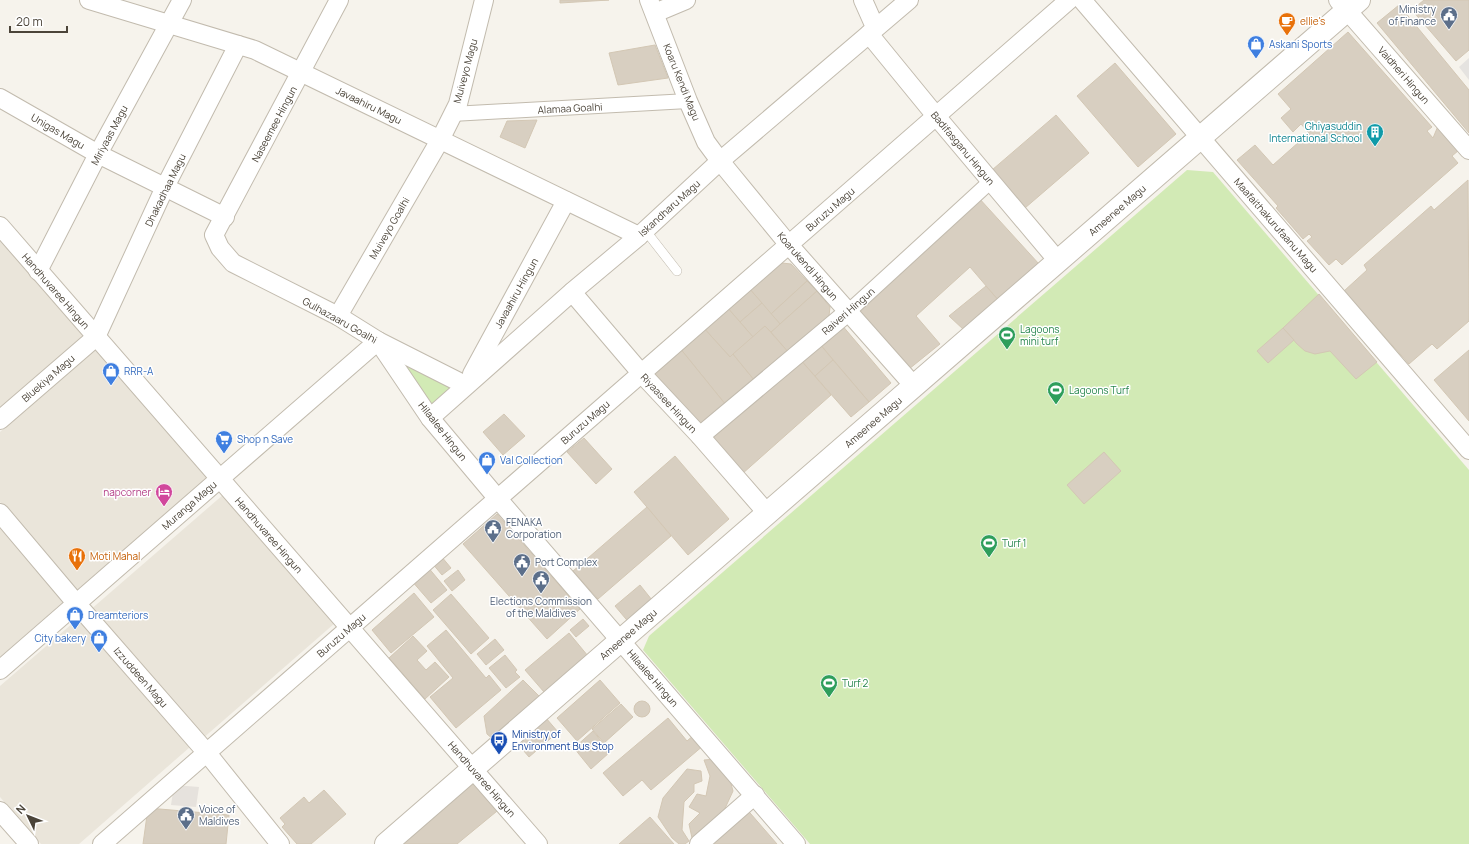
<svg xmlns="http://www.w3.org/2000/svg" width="1469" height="844" viewBox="0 0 1469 844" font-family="Manrope,sans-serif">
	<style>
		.residential { fill: #eae5da }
		.industrial { fill: #e6e2dd }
		.green { fill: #d2eab5 }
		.parking { fill: #e5e3e0 }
		.building { fill: #d8cfc1; stroke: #d3c7b4 }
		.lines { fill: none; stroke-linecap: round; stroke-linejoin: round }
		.service-casing { stroke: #c2bbae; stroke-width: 10 }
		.pedestrian-casing { stroke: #c2bbae; stroke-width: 16 }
		.minor-casing { stroke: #c2bbae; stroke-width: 20 }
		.tertiary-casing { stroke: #c2bbae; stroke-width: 24 }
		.service { stroke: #fff; stroke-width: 9 }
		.pedestrian { stroke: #fff; stroke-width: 14 }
		.minor { stroke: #fff; stroke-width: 18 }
		.tertiary { stroke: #fff; stroke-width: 22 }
		.labels { text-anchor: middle; stroke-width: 3; stroke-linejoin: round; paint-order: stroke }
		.service-label { font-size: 10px; fill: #4e5e75; stroke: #fff; text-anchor: start }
		.food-label { font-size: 10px; fill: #c56008; stroke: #fff; text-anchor: start }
		.shop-label { font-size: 10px; fill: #366cbe; stroke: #fff; text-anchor: start }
		.street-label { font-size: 10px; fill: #4b4439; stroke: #fff }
		.culture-label { font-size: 10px; fill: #0d838f; stroke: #fff; text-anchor: end }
		.leisure-label { font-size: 10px; fill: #27864d; stroke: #fff; text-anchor: start }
		.hotel-label { font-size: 10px; fill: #b23c85; stroke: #fff; text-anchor: end }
		.transit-label { font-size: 10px; fill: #164399; stroke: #fff; text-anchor: start }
	</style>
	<rect width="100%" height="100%" fill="#f6f3ec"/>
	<g class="residential">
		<polygon points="0,236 87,335 0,410"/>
		<polygon points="96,346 210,476 78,591 0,502 0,432"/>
		<polygon points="224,494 335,623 201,740 89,611"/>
		<polygon points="0,526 64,601 0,657"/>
		<polygon points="80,617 190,747 79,844 41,844 0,797 0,686"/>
	</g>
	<polygon class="industrial" points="174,785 199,787 196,807 171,805"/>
	<g class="green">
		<polygon points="1187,170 1213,172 1469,470 1469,844 810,844 643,650 649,636"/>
		<polygon points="378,341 465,385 430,418"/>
	</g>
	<polygon class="parking" points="1469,58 1469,80 1459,67"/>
	<g class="building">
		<polygon points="560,0 609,0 560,3"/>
		<polygon points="1424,0 1469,0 1469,50 1456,61 1412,10"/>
		<polygon points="1399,5 1469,90 1469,133 1377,23"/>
		<polygon points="1348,32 1432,127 1427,131 1433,138 1438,126 1459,150 1452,156 1458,163 1342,265 1336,259 1329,265 1307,241 1312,237 1309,234 1303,239 1276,208 1278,206 1237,160 1255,145 1273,165 1309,133 1301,124 1293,132 1281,118 1291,109 1278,94"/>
		<polygon points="655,45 668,78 618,85 609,53"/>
		<polygon points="1115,63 1176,134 1138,167 1077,96"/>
		<polygon points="1056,115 1089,153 1025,208 992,170"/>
		<polygon points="537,120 525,148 500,137 507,121"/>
		<polygon points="1468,180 1469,321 1437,349 1432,344 1409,364 1344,291 1367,270 1364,265 1431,206 1434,210"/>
		<polygon points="978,197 1039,264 999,301 970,267 916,316 940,344 909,369 857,308"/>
		<polygon points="782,263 791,264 807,281 771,314 748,287 776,265"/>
		<polygon points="807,281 817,291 780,324 771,314"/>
		<polygon points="986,286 999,301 964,330 949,316"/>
		<polygon points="748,287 762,303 740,322 726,306"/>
		<polygon points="817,291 830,307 829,316 789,353 771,332"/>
		<polygon points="1319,294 1377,362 1356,379 1330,351 1315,354 1305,351 1297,344 1283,328"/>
		<polygon points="762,303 780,324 771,332 765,326 753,337 740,322"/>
		<polygon points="726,306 753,337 730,357 702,326"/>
		<polygon points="841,324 891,383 869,402 819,343"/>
		<polygon points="702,326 730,357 733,354 755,381 726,405 679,347"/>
		<polygon points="765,326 789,353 755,381 733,354"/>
		<polygon points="1283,328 1294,340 1268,363 1257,351"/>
		<polygon points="819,343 833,360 815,376 799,358"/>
		<polygon points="679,347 726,405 697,427 653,375 656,367"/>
		<polygon points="1469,350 1469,421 1434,380"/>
		<polygon points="799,358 831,395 742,474 710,437"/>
		<polygon points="833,360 869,402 851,417 815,376"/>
		<polygon points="504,414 525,436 503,455 483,432"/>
		<polygon points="584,438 612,469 596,484 567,452"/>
		<polygon points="1104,452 1121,471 1084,504 1067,485"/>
		<polygon points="675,456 729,519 688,555 634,492"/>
		<polygon points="647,507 671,536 598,599 573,571"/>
		<polygon points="497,514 580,609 547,639 463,544"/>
		<polygon points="441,556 451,568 442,575 432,563"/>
		<polygon points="427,566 447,590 431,603 411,580"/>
		<polygon points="458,570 465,580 452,591 444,581"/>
		<polygon points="640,585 656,605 631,625 615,606"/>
		<polygon points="414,593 434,617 391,653 372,630"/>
		<polygon points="451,594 489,638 471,654 433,610"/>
		<polygon points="583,619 589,626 576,637 570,630"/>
		<polygon points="446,630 486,678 489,675 501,690 456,728 430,697 453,678 427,646"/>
		<polygon points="569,633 588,656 544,692 525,670"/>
		<polygon points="413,636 427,651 417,660 426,670 435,662 449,677 425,699 389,658"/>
		<polygon points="495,639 504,650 486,665 477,654"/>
		<polygon points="505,655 517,670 515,672 520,677 506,688 489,668"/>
		<polygon points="523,680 540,697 494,740 487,734 484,716"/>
		<polygon points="600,680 620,703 577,741 557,718"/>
		<circle cx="642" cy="709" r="8"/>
		<polygon points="621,704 633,717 604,743 592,729"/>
		<polygon points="546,718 558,732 529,757 517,743"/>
		<polygon points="668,718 687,741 695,734 704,745 651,790 642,780 623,796 603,773"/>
		<polygon points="593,731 610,752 591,769 574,748"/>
		<polygon points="715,759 730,780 733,791 721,817 704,833 692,838 689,824 700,813 689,807 697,794 706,796 710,776 704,760"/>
		<polygon points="687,769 701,771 702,781 694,784 694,792 684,802 682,830 689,841 685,844 679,844 672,838 658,817 663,798"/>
		<polygon points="476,775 502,807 457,844 392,844"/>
		<polygon points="324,790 346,814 311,844 297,844 282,827 285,824 280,818 304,797 309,803"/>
		<polygon points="744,806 777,844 701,844"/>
		<polygon points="148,808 229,815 226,844 143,844"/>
		<polygon points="650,817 674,844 619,844"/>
	</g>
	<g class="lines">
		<g class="service-casing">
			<polyline id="service" points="645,230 677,271"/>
		</g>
		<g class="pedestrian-casing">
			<g id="pedestrian">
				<polyline points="452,114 688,101"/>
				<polyline points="848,312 991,181"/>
			</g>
		</g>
		<g class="minor-casing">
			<g id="minor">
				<polyline points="89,0 255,50 639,236"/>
				<polyline points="339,0 214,235 220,248 233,263 338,316 378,341 465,385"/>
				<polyline points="649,0 688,101 706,142 720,161 789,245 914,386"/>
				<polyline points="863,0 875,27"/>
				<polyline points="1082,0 1469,450"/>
				<polyline points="1338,0 1469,150"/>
				<polyline points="655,13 686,0"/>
				<polyline points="869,34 936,116 1058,261"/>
				<polyline points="0,98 98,154 225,217"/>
				<polyline points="0,226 538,844"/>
				<polyline points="38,271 98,154 182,0"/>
				<polyline points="572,292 641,373 700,436 767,513"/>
				<polyline points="338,316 440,140 458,104 484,0"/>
				<polyline points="378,341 430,418 498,499 796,844"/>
				<polyline points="472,374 566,201"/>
				<polyline points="430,418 572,292 639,236 720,161 909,0"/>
				<polyline points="0,420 96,337 165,187 238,45"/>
				<polyline points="700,436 848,312"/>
				<polyline points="0,513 76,603 207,753 280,844"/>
				<polyline points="0,670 378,341"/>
				<polyline points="0,811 29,844"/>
				<polyline points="102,844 1069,0"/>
				<polyline points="699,844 755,795"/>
			</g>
		</g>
		<g class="tertiary-casing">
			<polyline id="tertiary" points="386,844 1359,0"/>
		</g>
		<use href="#service" class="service"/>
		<use href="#pedestrian" class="pedestrian"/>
		<use href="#minor" class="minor"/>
		<use href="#tertiary" class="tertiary"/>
	</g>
	<defs>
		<g id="civic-pin" transform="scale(0.9)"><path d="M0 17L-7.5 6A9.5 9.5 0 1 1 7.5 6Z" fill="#5c6f8a" stroke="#fff"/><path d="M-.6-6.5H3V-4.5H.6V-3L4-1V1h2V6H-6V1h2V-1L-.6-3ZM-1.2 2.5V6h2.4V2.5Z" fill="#fff"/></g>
		<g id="cafe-pin" transform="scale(0.9)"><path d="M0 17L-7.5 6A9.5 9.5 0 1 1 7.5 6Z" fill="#e8710a" stroke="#fff"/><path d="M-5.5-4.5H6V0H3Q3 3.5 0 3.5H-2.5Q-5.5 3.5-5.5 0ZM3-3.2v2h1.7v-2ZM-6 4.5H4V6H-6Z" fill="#fff"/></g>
		<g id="shop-pin" transform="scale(0.9)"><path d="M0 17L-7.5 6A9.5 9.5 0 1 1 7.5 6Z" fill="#3f7fe0" stroke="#fff"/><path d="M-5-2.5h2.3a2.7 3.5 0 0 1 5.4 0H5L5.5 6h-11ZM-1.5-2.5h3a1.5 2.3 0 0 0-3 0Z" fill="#fff"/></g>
		<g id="building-pin" transform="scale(0.9)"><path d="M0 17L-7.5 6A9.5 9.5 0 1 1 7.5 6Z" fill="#0f9aa8" stroke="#fff"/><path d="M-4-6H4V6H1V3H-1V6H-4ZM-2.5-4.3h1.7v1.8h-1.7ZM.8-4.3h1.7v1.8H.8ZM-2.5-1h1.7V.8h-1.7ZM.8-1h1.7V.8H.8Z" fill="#fff"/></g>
		<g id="stadium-pin" transform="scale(0.9)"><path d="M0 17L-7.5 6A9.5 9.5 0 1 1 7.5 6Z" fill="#2e9e5b" stroke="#fff"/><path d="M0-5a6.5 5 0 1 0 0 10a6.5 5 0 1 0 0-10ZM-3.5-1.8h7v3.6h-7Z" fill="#fff"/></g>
		<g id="supermarket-pin" transform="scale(0.9)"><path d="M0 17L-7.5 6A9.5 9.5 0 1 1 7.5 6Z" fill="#3f7fe0" stroke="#fff"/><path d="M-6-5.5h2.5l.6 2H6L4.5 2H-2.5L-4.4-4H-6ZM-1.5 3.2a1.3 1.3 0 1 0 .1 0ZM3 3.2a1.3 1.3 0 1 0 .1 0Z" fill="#fff"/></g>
		<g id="hotel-pin" transform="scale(0.9)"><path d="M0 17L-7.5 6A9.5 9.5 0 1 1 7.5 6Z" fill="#d1479c" stroke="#fff"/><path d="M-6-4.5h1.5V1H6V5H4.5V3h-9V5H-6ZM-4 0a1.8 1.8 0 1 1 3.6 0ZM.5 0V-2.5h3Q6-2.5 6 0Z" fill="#fff"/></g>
		<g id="restaurant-pin" transform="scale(0.9)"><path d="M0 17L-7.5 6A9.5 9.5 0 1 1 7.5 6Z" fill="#e8710a" stroke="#fff"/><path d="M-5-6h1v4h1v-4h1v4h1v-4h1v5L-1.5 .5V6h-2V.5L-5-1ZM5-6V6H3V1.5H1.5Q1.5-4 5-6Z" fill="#fff"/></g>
		<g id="bus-pin" transform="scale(0.9)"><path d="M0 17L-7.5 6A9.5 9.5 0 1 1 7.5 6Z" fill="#1a4fb4" stroke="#fff"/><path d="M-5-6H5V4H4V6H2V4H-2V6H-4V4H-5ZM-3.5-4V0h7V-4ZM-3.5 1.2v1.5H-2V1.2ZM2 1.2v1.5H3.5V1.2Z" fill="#fff"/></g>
	</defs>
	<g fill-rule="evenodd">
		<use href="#civic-pin" x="1449" y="15"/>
		<use href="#cafe-pin" x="1287" y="21"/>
		<use href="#shop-pin" x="1256" y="44"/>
		<use href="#building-pin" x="1375" y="132"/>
		<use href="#stadium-pin" x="1007" y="335"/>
		<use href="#shop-pin" x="111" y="371"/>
		<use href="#stadium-pin" x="1056" y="390"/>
		<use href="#supermarket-pin" x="224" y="439"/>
		<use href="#shop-pin" x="487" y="460"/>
		<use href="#hotel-pin" x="164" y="492"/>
		<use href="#civic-pin" x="493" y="528"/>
		<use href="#stadium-pin" x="989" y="543"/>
		<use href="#restaurant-pin" x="77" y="556"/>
		<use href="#civic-pin" x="522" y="562"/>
		<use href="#civic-pin" x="541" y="579"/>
		<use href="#shop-pin" x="75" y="615"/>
		<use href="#shop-pin" x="99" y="638"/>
		<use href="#stadium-pin" x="829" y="683"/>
		<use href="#bus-pin" x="499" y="740"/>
		<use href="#civic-pin" x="186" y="815"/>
	</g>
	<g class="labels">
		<g class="service-label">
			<text x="1436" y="13" text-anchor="end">Ministry<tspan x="1436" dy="12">of Finance</tspan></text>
			<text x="506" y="526">FENAKA<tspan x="506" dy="12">Corporation</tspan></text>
			<text x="535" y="566">Port Complex</text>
			<text x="541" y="605" text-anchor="middle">Elections Commission<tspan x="541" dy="12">of the Maldives</tspan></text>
			<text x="199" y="813">Voice of<tspan x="199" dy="12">Maldives</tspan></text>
		</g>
		<g class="food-label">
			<text x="1300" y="25">ellie's</text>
			<text x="90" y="560">Moti Mahal</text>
		</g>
		<g class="shop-label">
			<text x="1269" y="48">Askani Sports</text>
			<text x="124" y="375">RRR-A</text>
			<text x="237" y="443">Shop n Save</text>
			<text x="500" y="464">Val Collection</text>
			<text x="88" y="619">Dreamteriors</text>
			<text x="86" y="642" text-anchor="end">City bakery</text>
		</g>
		<g class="street-label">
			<text transform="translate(465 71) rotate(-75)" y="4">Muiveyo Magu</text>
			<text transform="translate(1404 75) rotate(49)" y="4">Vaidheri Hingun</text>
			<text transform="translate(682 82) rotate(68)" y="4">Koaru Kendi Magu</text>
			<text transform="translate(369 105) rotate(26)" y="4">Javaahiru Magu</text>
			<text transform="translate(570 108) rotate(-3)" y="4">Alamaa Goalhi</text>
			<text transform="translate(274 124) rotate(-62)" y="4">Naseemee Hingun</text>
			<text transform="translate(58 131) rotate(30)" y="4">Unigas Magu</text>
			<text transform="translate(109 135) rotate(-62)" y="4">Miriyaas Magu</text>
			<text transform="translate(963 148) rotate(50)" y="4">Badifasganu Hingun</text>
			<text transform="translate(165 190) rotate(-64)" y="4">Dhakadhaa Magu</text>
			<text transform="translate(669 208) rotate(-42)" y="4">Iskandharu Magu</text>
			<text transform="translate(830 209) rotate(-41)" y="4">Buruzu Magu</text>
			<text transform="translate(1117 210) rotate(-41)" y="4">Ameenee Magu</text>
			<text transform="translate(1276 225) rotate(49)" y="4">Maafaithakurufaanu Magu</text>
			<text transform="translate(389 228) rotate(-60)" y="4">Muiveyo Goalhi</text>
			<text transform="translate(808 266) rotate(49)" y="4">Koarukendi Hingun</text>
			<text transform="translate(56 291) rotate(49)" y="4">Handhuvaree Hingun</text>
			<text transform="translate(516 293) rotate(-61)" y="4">Javaahiru Hingun</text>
			<text transform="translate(848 311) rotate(-41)" y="4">Raiveri Hingun</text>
			<text transform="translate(340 320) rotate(29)" y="4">Gulhazaaru Goalhi</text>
			<text transform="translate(48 378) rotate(-41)" y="4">Bluekiya Magu</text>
			<text transform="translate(669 403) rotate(47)" y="4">Riyaasee Hingun</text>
			<text transform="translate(585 422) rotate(-41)" y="4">Buruzu Magu</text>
			<text transform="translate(873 422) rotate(-41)" y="4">Ameenee Magu</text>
			<text transform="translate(443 431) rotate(52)" y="4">Hilaalee Hingun</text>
			<text transform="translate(189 505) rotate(-41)" y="4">Muranga Magu</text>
			<text transform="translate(269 535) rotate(49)" y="4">Handhuvaree Hingun</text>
			<text transform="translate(628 634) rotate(-41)" y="4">Ameenee Magu</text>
			<text transform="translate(341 635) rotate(-41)" y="4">Buruzu Magu</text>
			<text transform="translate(141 677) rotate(49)" y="4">Izzuddeen Magu</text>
			<text transform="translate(653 678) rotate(49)" y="4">Hilaalee Hingun</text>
			<text transform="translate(482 779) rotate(49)" y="4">Handhuvaree Hingun</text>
		</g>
		<g class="culture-label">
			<text x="1362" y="130">Ghiyasuddin<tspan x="1362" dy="12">International School</tspan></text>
		</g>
		<g class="leisure-label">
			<text x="1020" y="333">Lagoons<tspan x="1020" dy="12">mini turf</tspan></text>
			<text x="1069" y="394">Lagoons Turf</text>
			<text x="1002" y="547">Turf 1</text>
			<text x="842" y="687">Turf 2</text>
		</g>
		<g class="hotel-label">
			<text x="151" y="496">napcorner</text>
		</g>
		<g class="transit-label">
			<text x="512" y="738">Ministry of<tspan x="512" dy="12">Environment Bus Stop</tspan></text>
		</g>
	</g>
	<g transform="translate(28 816) rotate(313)" stroke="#ffffff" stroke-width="3" paint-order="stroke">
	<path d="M0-3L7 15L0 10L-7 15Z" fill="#4b4439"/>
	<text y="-6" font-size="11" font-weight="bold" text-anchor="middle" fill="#4b4439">N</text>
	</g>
	<path d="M10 26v6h57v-6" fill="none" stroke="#4b4439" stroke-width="2"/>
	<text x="16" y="26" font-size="12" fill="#4b4439" stroke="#ffffff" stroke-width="3" paint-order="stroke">20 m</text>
</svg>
